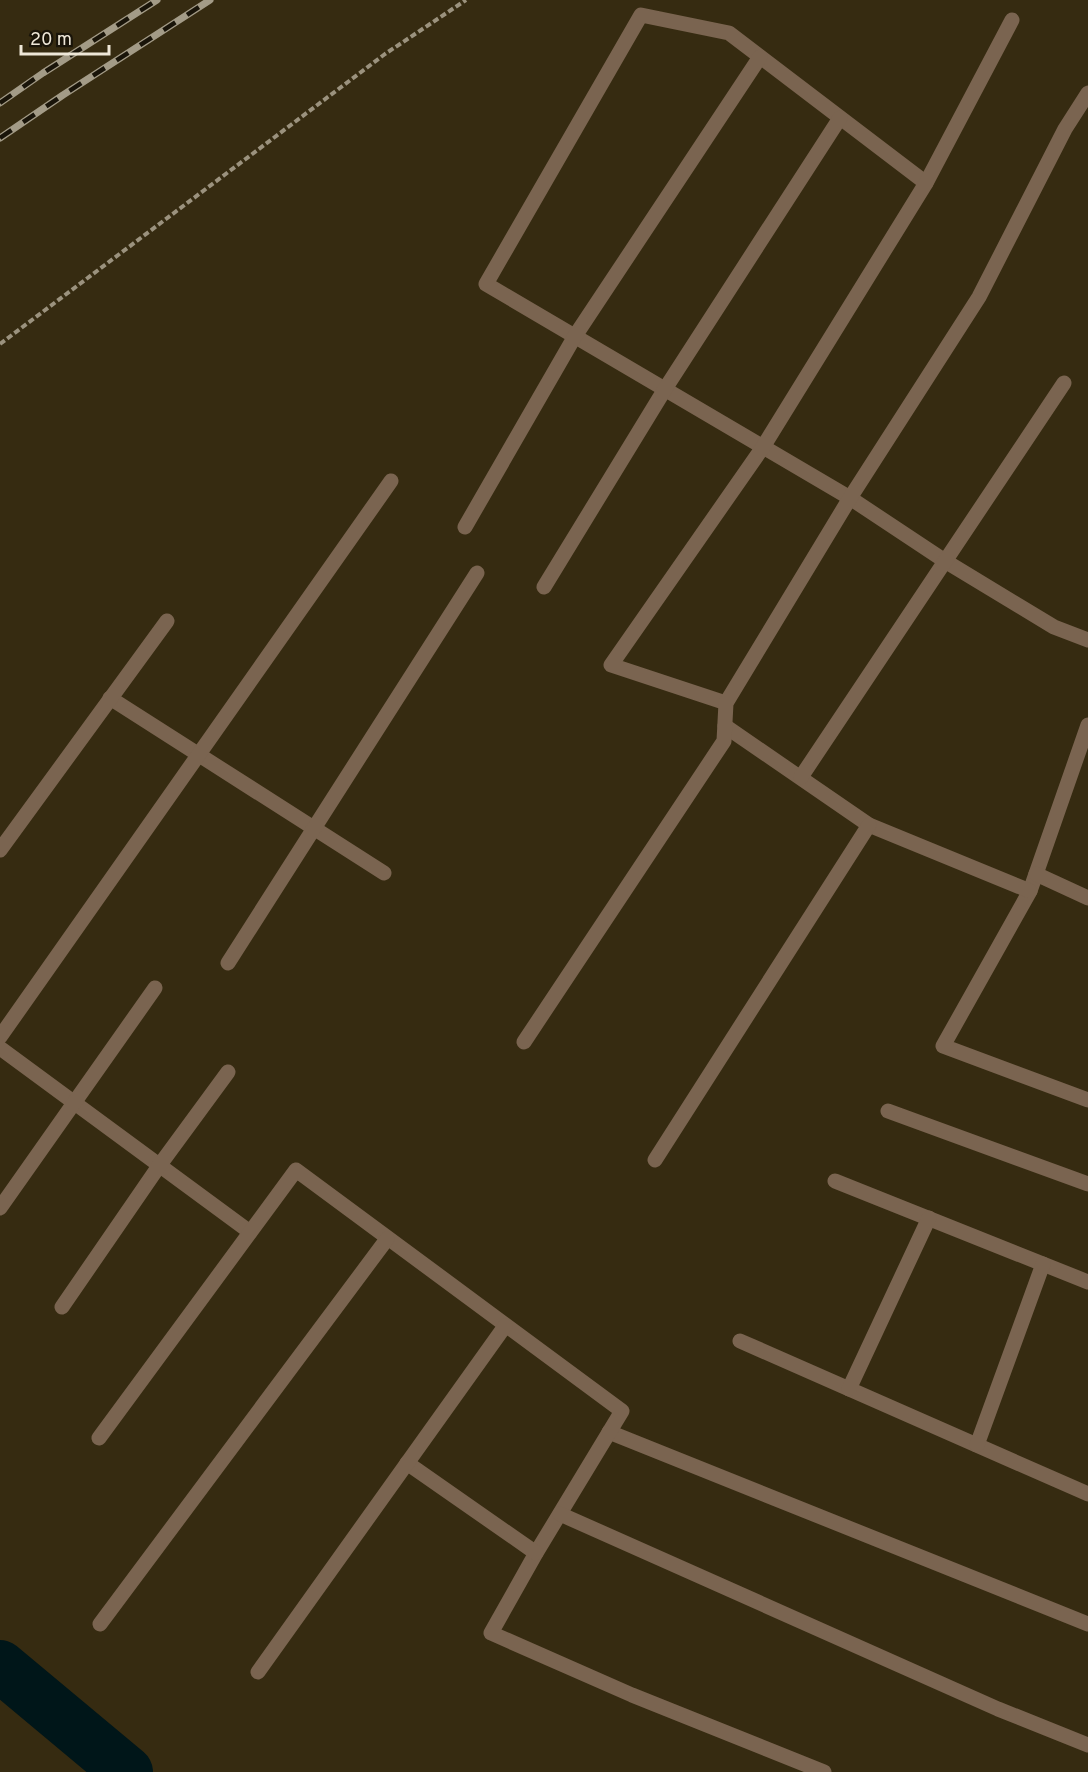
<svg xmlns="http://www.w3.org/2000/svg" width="1088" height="1772" viewBox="0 0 1088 1772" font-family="Overpass,sans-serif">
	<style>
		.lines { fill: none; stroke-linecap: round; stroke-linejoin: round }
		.river { stroke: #001619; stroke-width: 52 }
		.path { stroke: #9b927e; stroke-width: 4; stroke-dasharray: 6 3; stroke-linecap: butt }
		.minor { stroke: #7a6450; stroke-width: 15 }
		.rail-casing { stroke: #a39b87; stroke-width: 7 }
		.rail { stroke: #191409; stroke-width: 4.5; stroke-dasharray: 14; stroke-linecap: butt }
	</style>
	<rect width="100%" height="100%" fill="#362b11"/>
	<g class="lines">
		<polyline class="river" points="0,1666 127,1772"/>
		<polyline class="path" points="0,344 385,54 466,0"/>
		<g class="minor">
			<polyline points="926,183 729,33 641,15 486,284 850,498 945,561 1054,627 1088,640"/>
			<polyline points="465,527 575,336 760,57"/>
			<polyline points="544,587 665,389 840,118"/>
			<polyline points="110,698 384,873"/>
			<polyline points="726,703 611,665 763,447 926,183 1012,20"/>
			<polyline points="1088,725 1030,891 943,1046 1088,1100"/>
			<polyline points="725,726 869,825 1030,891"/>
			<polyline points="801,777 1064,383"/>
			<polyline points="0,850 167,621"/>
			<polyline points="1036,874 1088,898"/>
			<polyline points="228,963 477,573"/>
			<polyline points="0,1037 391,481"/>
			<polyline points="524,1042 724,741 726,703 850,498 979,297 1065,129 1088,93"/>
			<polyline points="0,1048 250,1232"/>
			<polyline points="888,1111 1088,1184"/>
			<polyline points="655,1160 869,825"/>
			<polyline points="835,1181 1088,1282"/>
			<polyline points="0,1208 155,988"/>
			<polyline points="62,1307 159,1166 228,1072"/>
			<polyline points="740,1341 1088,1494"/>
			<polyline points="849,1389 929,1218"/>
			<polyline points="609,1432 1088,1624"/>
			<polyline points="99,1438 296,1170 622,1411 536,1553 491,1633 632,1695 824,1772"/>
			<polyline points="977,1445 1043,1264"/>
			<polyline points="407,1463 536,1553"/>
			<polyline points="560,1514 998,1709 1088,1745"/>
			<polyline points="100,1624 387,1239"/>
			<polyline points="258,1672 505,1326"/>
		</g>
		<g class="rail-casing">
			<g id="rail">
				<polyline points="0,103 43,73 157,0"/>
				<polyline points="0,138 63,95 210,0"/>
			</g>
		</g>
		<use href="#rail" class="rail"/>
	</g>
	<path d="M21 45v9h88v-9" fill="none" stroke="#eee7d8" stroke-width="3"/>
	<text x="30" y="45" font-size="18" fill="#eee7d8" stroke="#191409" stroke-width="4.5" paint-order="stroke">20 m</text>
</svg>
